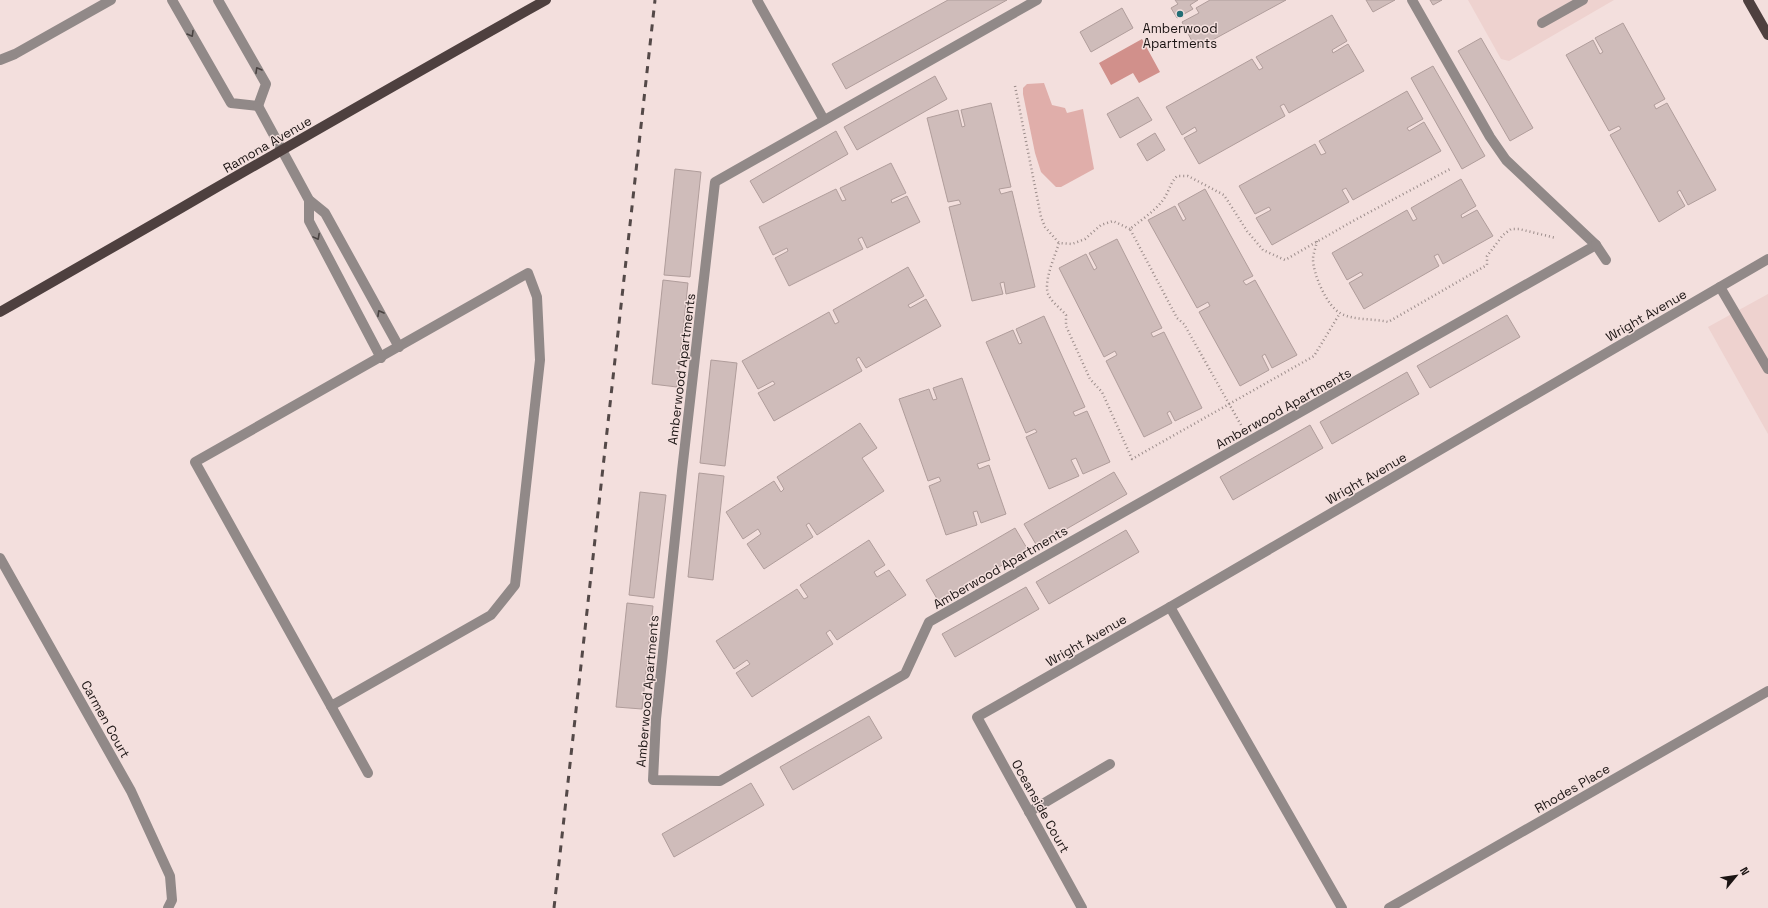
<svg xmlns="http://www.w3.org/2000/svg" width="1768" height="908" viewBox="0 0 1768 908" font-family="'Space Grotesk',sans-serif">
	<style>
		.built { fill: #eed2cf }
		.green { fill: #e0aeaa }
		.water { fill: #d1908b }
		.building { fill: #cfbcba; stroke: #b09d9b }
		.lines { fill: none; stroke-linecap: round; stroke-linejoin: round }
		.path { stroke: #9b8c8a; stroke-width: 2.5; stroke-dasharray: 1 3; stroke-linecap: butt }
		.minor { stroke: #918988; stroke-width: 10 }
		.major { stroke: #4e403f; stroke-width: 10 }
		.rail { stroke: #544948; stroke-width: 3; stroke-dasharray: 7 7; stroke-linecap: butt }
		.oneway { stroke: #4a4342 }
		.poi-dot { fill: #236e75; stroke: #f3dfdd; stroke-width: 1.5 }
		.labels { text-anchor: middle; stroke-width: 3; stroke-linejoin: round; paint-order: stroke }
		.poi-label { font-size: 13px; fill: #1b1413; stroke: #f3dfdd }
		.street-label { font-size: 13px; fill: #1b1413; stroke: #f3dfdd }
	</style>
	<rect width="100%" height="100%" fill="#f3dfdd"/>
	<g class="built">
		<polygon points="1468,0 1614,0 1509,61 1501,59"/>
		<polygon points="1768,294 1768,434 1708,327"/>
	</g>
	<polygon class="green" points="1044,83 1052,105 1065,108 1067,113 1083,109 1094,169 1061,187 1056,187 1041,172 1035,153 1023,94 1023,88 1027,84"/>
	<polygon class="water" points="1142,39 1160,72 1139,83 1133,73 1111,85 1099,63"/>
	<g class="building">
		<polygon points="948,0 1007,0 846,89 832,64"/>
		<polygon points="1175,0 1198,0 1190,5 1193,9 1177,18 1171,8 1178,4"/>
		<polygon points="1210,0 1286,0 1196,49 1182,22 1199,13 1196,8"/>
		<polygon points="1366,0 1395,0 1373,12"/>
		<polygon points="1430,0 1442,0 1433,5"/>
		<polygon points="1122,8 1133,28 1091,52 1080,32"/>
		<polygon points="1332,15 1347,41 1332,50 1333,53 1348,44 1364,71 1289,113 1284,104 1280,106 1285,116 1199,164 1184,138 1197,131 1195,127 1182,135 1166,107 1252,59 1259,70 1263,68 1256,57"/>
		<polygon points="1623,23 1665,99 1654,105 1656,109 1667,103 1716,190 1688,205 1680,190 1677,192 1685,206 1659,222 1610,135 1621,129 1619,126 1609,131 1566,55 1593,40 1600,54 1603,52 1595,38"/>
		<polygon points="1481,38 1533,128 1510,141 1458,51"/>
		<polygon points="1433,66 1485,156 1462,169 1411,78"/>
		<polygon points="935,76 947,99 857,150 844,127"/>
		<polygon points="1407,91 1423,119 1407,128 1409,131 1424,122 1441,151 1353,200 1346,188 1342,190 1349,202 1272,245 1256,218 1271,210 1269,207 1255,214 1239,186 1315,144 1321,155 1326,153 1319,141"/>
		<polygon points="1138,97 1152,120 1120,138 1107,114"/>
		<polygon points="991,103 1011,187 999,189 1001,194 1012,191 1035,287 1006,294 1004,282 1000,283 1003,294 972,301 949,207 961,204 959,200 948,202 927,118 958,110 962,127 965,126 961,110"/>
		<polygon points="836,131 848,154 763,203 750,181"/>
		<polygon points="1155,133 1165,150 1147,161 1137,144"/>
		<polygon points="891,163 906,193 891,200 892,203 907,196 920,222 867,248 862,237 858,239 863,249 789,286 775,258 788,251 787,248 773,255 759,227 836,189 842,201 846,200 840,188"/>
		<polygon points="675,169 701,172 690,277 664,275"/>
		<polygon points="1461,179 1476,206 1461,215 1462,218 1477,210 1493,236 1443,264 1438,254 1434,256 1439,266 1364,309 1349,283 1363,275 1361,272 1347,280 1332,253 1407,210 1413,221 1417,219 1411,208"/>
		<polygon points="1205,189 1253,276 1243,281 1246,285 1255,280 1297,355 1272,368 1265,354 1262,356 1269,370 1240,386 1199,312 1210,306 1208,302 1197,308 1148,220 1175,206 1183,221 1186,219 1178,204"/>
		<polygon points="1117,239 1162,328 1151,333 1153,337 1164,332 1202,408 1175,421 1170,411 1167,413 1172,423 1144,437 1106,361 1117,355 1115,351 1104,357 1059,268 1086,254 1094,270 1097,268 1089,253"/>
		<polygon points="908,267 924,296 908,305 910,308 926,299 941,326 866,368 859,357 856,359 862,371 774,421 758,393 775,384 773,381 758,389 742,361 829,312 835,324 839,322 833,310"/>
		<polygon points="663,280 688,283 677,387 652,384"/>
		<polygon points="1507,315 1520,337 1430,388 1417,366"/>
		<polygon points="1044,316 1085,407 1073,412 1075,416 1087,411 1110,462 1083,474 1076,458 1071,460 1079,476 1049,489 1026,437 1037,432 1035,429 1026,433 986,342 1013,330 1019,344 1022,343 1016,329"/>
		<polygon points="711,360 737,363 725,466 700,463"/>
		<polygon points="1407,372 1419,394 1332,444 1320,422"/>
		<polygon points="962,378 990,460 977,464 979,469 989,465 1006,514 981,523 977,511 973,512 977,525 946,535 929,486 941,481 939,477 928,481 899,399 929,389 933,400 937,399 933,388"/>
		<polygon points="860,423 877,448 862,458 884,491 817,535 809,523 806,525 813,537 764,569 747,544 761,534 758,529 743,539 726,512 774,481 781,492 784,489 777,477"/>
		<polygon points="1310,425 1323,448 1233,500 1220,477"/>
		<polygon points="1114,472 1127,494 1037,546 1024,524"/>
		<polygon points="699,473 724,476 713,580 688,577"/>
		<polygon points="640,492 666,495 654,598 629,595"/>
		<polygon points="1015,528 1028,550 939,602 926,580"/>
		<polygon points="1126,530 1139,552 1049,604 1036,582"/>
		<polygon points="869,540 885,565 874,572 877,577 889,570 906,595 837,640 830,630 826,633 833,644 752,697 736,673 750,664 747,660 734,669 716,641 797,589 804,599 808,597 800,585"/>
		<polygon points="1026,587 1039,609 955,657 942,634"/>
		<polygon points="627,603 653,606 642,709 616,707"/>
		<polygon points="869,716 882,738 793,790 780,767"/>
		<polygon points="751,783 764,805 674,857 662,834"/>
	</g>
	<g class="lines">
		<g class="path">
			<polyline points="1015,86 1041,217 1045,227 1059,243"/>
			<path d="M1130 229 1113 221 1101 225 1085 239 1072 244 1059 243C1055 256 1042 284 1049 296 1053 303 1061 309 1066 315V326L1090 379 1102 392 1132 459 1314 356 1340 313"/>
			<path d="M1317 241C1316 247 1313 254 1313 259 1313 274 1327 306 1340 313 1354 321 1373 318 1388 322L1487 265V256L1503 235 1511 229H1519L1556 238"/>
			<path d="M1241 425 1184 324 1177 318 1130 229C1141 220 1155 211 1163 200 1169 192 1170 183 1177 176H1188L1224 195 1247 231 1263 250 1285 260 1353 221 1452 168"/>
		</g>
		<g class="minor">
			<polyline points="172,0 231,103 258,106"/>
			<polyline points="218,0 266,84 258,106"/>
			<polyline points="757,0 824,120"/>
			<polyline points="1037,0 715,182 682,471 656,719 653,780 720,781 905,674 929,622 1596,245 1506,160 1490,137 1412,0"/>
			<polyline points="1542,23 1583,0"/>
			<polyline points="0,60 15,54 111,0"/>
			<polyline points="258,106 309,200 325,213 399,347"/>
			<polyline points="309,200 309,221 381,358"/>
			<polyline points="1596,245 1606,260"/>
			<polygon points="528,273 537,297 540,360 515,585 491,615 331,706 195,462"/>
			<polyline points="1720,287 1768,369"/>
			<polyline points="0,558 131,791 170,876 172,900 168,908"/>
			<polyline points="1170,607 1342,908"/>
			<polyline points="331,706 368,773"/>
			<polyline points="1029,812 1110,764"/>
			<polyline points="1082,908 977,717 1170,607 1768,259"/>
			<polyline points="1389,908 1768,691"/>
		</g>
		<g class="major">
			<polyline points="1748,0 1768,35"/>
			<path d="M0 312C182 208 363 102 546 0"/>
		</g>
		<polyline class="rail" points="554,908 655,0"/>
	</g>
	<defs><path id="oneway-chevron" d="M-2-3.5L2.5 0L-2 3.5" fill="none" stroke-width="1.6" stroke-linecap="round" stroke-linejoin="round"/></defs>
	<g class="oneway">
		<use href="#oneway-chevron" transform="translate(191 34) rotate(60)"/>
		<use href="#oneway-chevron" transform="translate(258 70) rotate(-120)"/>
		<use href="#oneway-chevron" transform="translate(317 237) rotate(62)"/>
		<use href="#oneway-chevron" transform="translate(380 313) rotate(-119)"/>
	</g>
	<circle class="poi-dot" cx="1180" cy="14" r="4"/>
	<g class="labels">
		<g class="poi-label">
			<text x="1180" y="33">Amberwood<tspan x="1180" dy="15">Apartments</tspan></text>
		</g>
		<g class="street-label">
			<text transform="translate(267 144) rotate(-30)" y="5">Ramona Avenue</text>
			<text transform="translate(1646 315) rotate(-30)" y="5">Wright Avenue</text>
			<text transform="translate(681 369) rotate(-83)" y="5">Amberwood Apartments</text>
			<text transform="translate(1283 408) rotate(-29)" y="5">Amberwood Apartments</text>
			<text transform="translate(1366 478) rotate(-30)" y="5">Wright Avenue</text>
			<text transform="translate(1000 567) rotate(-30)" y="5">Amberwood Apartments</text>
			<text transform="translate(1086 640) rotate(-30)" y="5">Wright Avenue</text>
			<text transform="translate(647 691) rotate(-85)" y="5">Amberwood Apartments</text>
			<text transform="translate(106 719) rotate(61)" y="5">Carmen Court</text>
			<text transform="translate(1572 788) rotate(-30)" y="5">Rhodes Place</text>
			<text transform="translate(1041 806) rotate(61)" y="5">Oceanside Court</text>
		</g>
	</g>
	<g transform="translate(1736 876) rotate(61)" stroke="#f3dfdd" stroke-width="3" paint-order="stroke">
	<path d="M0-3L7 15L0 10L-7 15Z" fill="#1b1413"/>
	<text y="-6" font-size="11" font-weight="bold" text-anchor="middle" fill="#1b1413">N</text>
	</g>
</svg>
